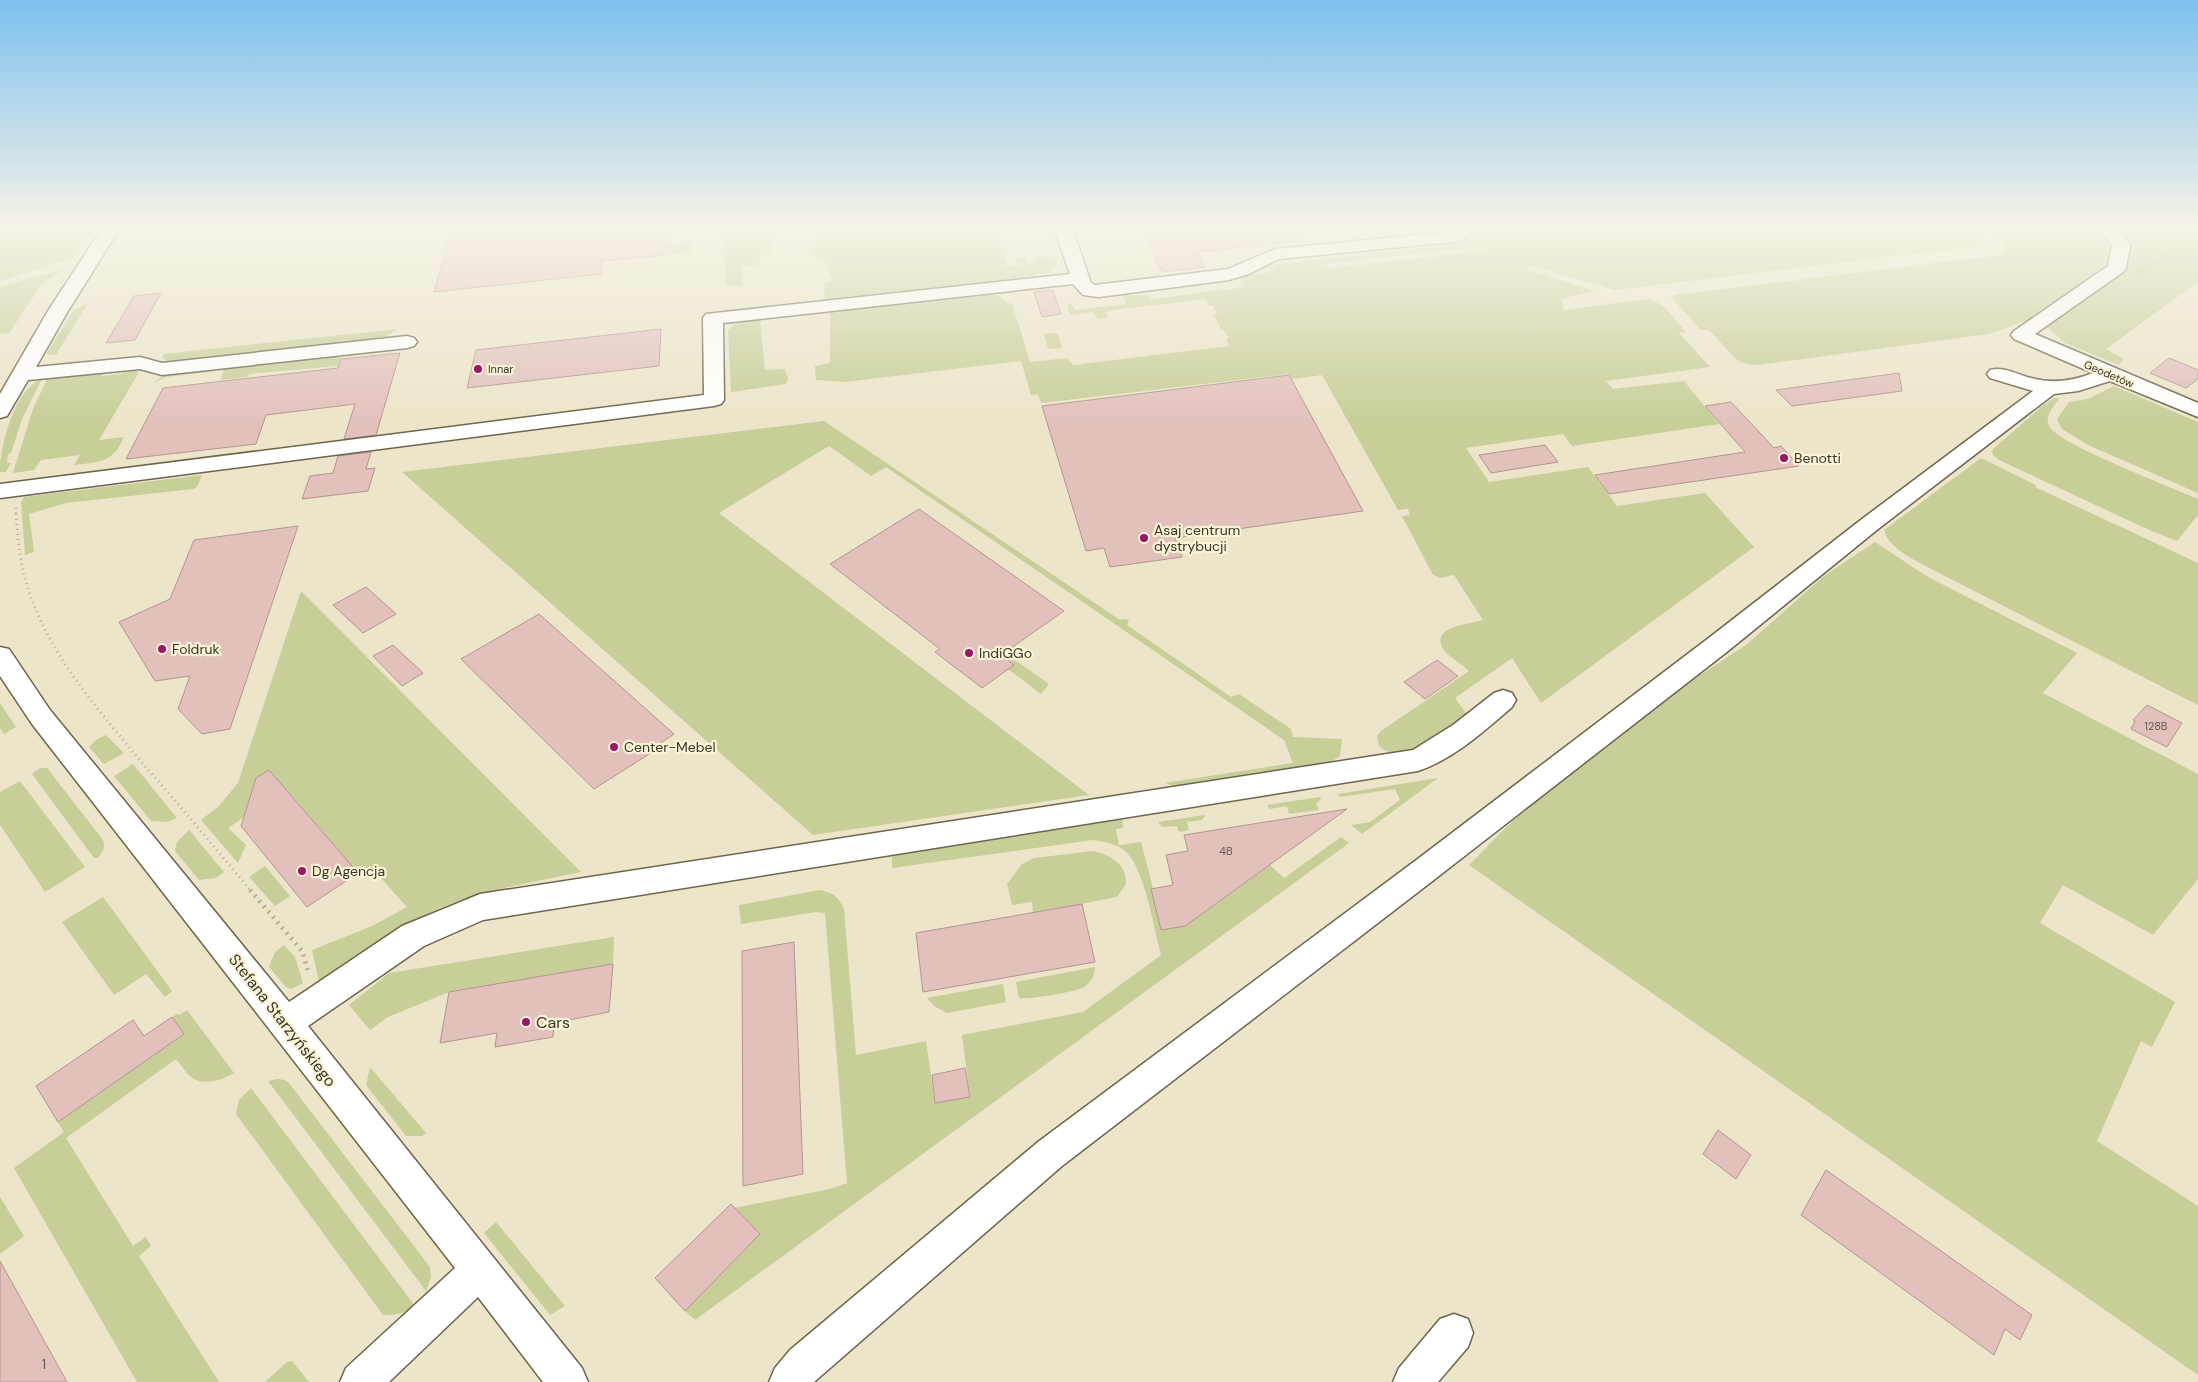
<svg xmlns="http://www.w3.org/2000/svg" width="2198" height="1382" viewBox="0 0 2198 1382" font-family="'DM Sans',sans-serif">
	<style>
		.green { fill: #c7ce98; fill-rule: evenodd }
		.building { fill: #e2c1bd; stroke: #b39490 }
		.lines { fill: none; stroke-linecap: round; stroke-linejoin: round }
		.minor-casing { stroke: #6b654c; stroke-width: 3 }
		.path-far2 { stroke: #b3ae97; stroke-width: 2.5; stroke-dasharray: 1 3; stroke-linecap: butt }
		.path-far1 { stroke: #b3ae97; stroke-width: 3; stroke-dasharray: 1 4; stroke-linecap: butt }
		.path { stroke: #b3ae97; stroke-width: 4.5; stroke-dasharray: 2 5; stroke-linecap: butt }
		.minor { fill: #fff; fill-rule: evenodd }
		.poi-dot { fill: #9b1568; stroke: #faf3d6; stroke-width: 2 }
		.labels { text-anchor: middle; stroke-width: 4.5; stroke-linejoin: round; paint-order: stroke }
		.far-poi-label { font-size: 11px; fill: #373429; stroke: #faf3d6; text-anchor: start }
		.far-street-label { font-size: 11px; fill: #373429; stroke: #faf3d6 }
		.number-label { font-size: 11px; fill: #62574e }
		.poi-label { font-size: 14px; fill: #373429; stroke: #faf3d6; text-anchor: start }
		.near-number-label { font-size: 14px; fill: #62574e }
		.near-street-label { font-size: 16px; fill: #373429; stroke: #faf3d6 }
		.near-poi-label { font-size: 16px; fill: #373429; stroke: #faf3d6; text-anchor: start }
	</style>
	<rect width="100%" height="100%" fill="#ece5c9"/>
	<g class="green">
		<polygon points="20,228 96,228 73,257 0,281 0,230"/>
		<polygon points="724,228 785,228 772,230 773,252 760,255 759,265 743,267 742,287 725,284"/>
		<path d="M812 228H996L1007 266 1018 265 1016 258H1026L1027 263 1036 262 1035 258 1029 257C1040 256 1048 254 1057 261V265L1048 273 999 281 826 299 823 284 833 281 825 261 811 255 810 250 817 246V231Z"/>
		<path d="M1469 228H1970L1980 236 1983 242 1979 246 1615 290 1532 266 1525 269 1595 291 1561 299 1564 310 1648 299C1664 302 1675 320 1686 332L1679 333 1710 367 1606 381 1613 389 1684 381 1719 424 1572 446 1563 434 1466 448 1489 482 1588 467 1617 506 1705 493 1754 547 1541 703 1512 658 1455 698 1466 713 1465 717C1443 732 1404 768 1379 746L1377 736 1381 731 1469 671C1462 664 1450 658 1444 650 1428 626 1471 624 1483 620L1454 575 1440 578 1433 575 1402 516 1410 515 1408 509 1398 510 1322 375 1292 379 1289 374 1041 403 1038 394 1031 395 1021 361 845 382 816 380 815 366 830 363V311L985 294 999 296 1008 303H1012L1030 362 1068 358 1073 365 1229 346 1226 339 1229 338 1224 330 1221 329 1214 316 1217 313 1213 306 1208 305 1206 299 1106 311 1108 318 1098 319 1093 312 1070 315 1067 305 1072 304 1075 310 1126 304 1122 293 1127 290 1130 296 1149 295 1151 299 1245 287 1241 277 1267 273 1276 266 1281 264 1458 244 1469 240 1472 236ZM1481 246 1484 251 1329 268 1326 264Z"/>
		<polygon points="1983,228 2062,228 2078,234 2087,228 2100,228 2113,243 2110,264 2031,319 1989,334 1758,365 1742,363 1735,358 1709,330 1701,330 1672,298 1675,295 2000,255 2004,252 2003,245 2005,244"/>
		<polygon points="2148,228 2198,228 2198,282 2106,349 2124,359 2119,365 2065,343 2046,326 2127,269 2130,260 2130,241"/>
		<polygon points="691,241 691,252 666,255 666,244"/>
		<polygon points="66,268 42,284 9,333 0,334 0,287"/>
		<polygon points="88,303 56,355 46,354 74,310"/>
		<polygon points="760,319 765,370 785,369 788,379 786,384 731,392 728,330 738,322"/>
		<polygon points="398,329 377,342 169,363 162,357 163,354"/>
		<polygon points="1055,333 1058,334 1062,348 1048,349 1044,334"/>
		<polygon points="342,355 338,366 249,374 248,377 220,380 224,370 167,377 153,383 163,376 178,373"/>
		<path d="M126 369 139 372 99 440 124 437C113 463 99 462 74 465L80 455 41 460 34 470 13 473 33 409 48 377 103 371 102 376 122 374Z"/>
		<path d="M42 379 22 419 11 453 8 454 7 463H11L6 472H0C0 447 15 387 42 379Z"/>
		<polygon points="2114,386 2198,422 2198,493 2088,445 2062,429 2057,419 2069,402 2088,399"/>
		<path d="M2054 398H2060C2054 406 2044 416 2049 426 2057 444 2174 488 2198 499V515L2177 541 2147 529 1999 460 1993 455 1992 450 2041 407Z"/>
		<polygon points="824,421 1120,620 1124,619 1129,620 1127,625 1231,697 1239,694 1291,729 1293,737 1342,739 1340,756 1321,768 1182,789 1165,783 1293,763 1284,740 886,467 871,476 829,446 719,513 1089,795 813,835 402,472"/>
		<path d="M1981 458 2036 485 2035 487 2198 563V705L1935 571C1919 562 1889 550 1884 530Z"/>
		<polygon points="202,475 197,487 193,489 66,503 29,514 34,552 25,555 21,502 24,497"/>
		<polygon points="1875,542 1928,577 2077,653 2043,693 2198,774 2198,879 2153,935 2063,885 2040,923 2175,1002 2152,1047 2141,1041 2097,1141 2198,1206 2198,1375 1469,865 1539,794 1665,698 1746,645 1824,576"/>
		<path d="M301 591 581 872C532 883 479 890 433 911 392 930 357 958 319 982L312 950 372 926 407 907 370 866 358 873 286 789 228 828 246 845 238 863 201 820 218 807 238 783Z"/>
		<polygon points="1005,653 1049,684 1041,694 1008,669 1001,655"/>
		<polygon points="0,703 16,727 4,734 0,728"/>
		<polygon points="106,735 124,753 104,764 89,747 96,740"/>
		<polygon points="133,764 177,818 167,822 151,821 114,776"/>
		<path d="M40 768H47L103 840C106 847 102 853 98 858H94L32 774Z"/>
		<polygon points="1438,778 1362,834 1351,825 1370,822 1400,800 1395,789 1340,797 1338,794"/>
		<polygon points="20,781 85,867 45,892 0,825 0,792"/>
		<polygon points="1320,797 1321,799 1316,804 1319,810 1289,814 1287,806 1270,809 1267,805"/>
		<polygon points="1205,815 1202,820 1187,822 1189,830 1179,832 1177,826 1162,827 1158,822"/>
		<path d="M1122 818 1123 828 1116 829 1119 845 1141 842 1153 888 1152 889 1161 930 1185 926 1270 865 1284 878 1341 837 1349 843 695 1320 685 1311 760 1234 734 1208 830 1189 847 1183 825 913 816 912 741 924 739 905 820 890C832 892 839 897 844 909L856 1055 926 1041 935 1103 970 1096 962 1035 1083 1012 1161 955C1154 929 1144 864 1123 849 1115 844 1103 841 1093 840L892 868V853Z"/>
		<polygon points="189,830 224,872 216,878 199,880 175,851 177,842"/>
		<path d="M1094 851C1111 856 1127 864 1126 884L1117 897 1033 913 1032 902 1012 905 1007 884 1022 864 1034 858Z"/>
		<polygon points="265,866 290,896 275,906 249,877"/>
		<polygon points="103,897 172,991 165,997 146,974 114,995 62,922"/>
		<polygon points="614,937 613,964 449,992 388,1017 370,1030 349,1005 389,973"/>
		<polygon points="284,945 295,957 303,983 291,989 286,987 269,967 275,952"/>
		<path d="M1095 967C1095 975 1091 982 1084 987 1077 992 1026 1000 1019 998L1016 982Z"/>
		<polygon points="1003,984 1006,1002 947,1013 934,1006 927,998"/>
		<path d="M187 1010 234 1073C221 1081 201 1087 189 1075 184 1070 180 1064 176 1059L66 1138 133 1246 146 1237 151 1246 139 1256 219 1382H137L14 1168 64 1132 58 1122 184 1034 172 1017 177 1014 179 1015Z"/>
		<polygon points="370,1067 426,1133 422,1136 406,1136 366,1085"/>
		<polygon points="277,1079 285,1080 289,1083 430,1267 431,1277 426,1291 268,1081"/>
		<path d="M251 1088 415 1306C403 1314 397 1315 383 1315L236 1114 239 1100Z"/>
		<polygon points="0,1197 24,1236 0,1254"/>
		<polygon points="496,1222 565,1306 550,1315 484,1233"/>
		<polygon points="292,1361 309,1382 265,1382 287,1362"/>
	</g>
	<g class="building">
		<polygon points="452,228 550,228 549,235 620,228 665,228 664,255 602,261 601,274 434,292"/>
		<polygon points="1142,228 1214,228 1216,231 1242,228 1297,228 1297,241 1198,252 1205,267 1162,272"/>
		<polygon points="1053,290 1061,314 1042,317 1034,292"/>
		<polygon points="161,293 135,340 106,343 134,296"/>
		<polygon points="661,329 659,366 467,388 476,350"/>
		<polygon points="400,353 376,435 344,439 355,404 266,415 256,444 126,459 163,388 338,368 341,359"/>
		<polygon points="2169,358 2198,370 2198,379 2186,388 2150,373"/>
		<polygon points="1899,373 1902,391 1792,406 1776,390"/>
		<polygon points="1289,375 1363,511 1175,538 1182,557 1110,567 1104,548 1086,551 1042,406"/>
		<polygon points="1731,402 1774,448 1781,446 1799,466 1609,494 1595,475 1745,452 1705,406"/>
		<polygon points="1545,445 1558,462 1491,473 1479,455"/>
		<polygon points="371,452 366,469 375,468 368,491 302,499 310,476 333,473 338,456"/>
		<polygon points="919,509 1064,611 1001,655 1014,665 982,688 935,652 940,649 830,564"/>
		<polygon points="298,526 230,729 202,734 178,709 190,676 155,681 119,622 170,599 194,540"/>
		<polygon points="366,587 396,614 363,633 333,605"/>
		<polygon points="539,614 674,734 652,749 654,751 594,789 461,659"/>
		<polygon points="393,645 423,673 402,686 373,656"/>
		<polygon points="1437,660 1458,676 1425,699 1404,682"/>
		<polygon points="2147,705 2182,723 2167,747 2131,729 2135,721 2133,720"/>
		<polygon points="269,770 358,873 307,907 241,826 256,778"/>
		<polygon points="1347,809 1185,926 1161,930 1151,889 1173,885 1166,855 1188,851 1184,835"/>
		<polygon points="1082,904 1095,962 923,992 916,933"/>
		<polygon points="794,942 803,1174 743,1186 742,951"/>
		<polygon points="613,964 609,1012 554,1023 553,1037 495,1047 497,1033 440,1043 449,992"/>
		<polygon points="172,1017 184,1034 58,1122 36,1086 133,1020 144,1036"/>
		<polygon points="965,1068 970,1097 935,1103 932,1075"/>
		<polygon points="1718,1130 1751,1155 1736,1179 1703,1154"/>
		<polygon points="1826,1170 2032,1315 2020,1340 2005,1329 1994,1355 1801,1215"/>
		<polygon points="731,1204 760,1234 685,1311 655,1278"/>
		<polygon points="0,1261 67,1382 0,1382"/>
	</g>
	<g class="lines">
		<g class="minor-casing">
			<g id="minor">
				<polygon points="102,228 120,228 68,311 36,367 140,357 162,363 407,336 414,338 417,342 414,346 407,348 162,375 140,369 28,380 7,416 0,418 0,394 48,311"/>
				<polygon points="1054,228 1072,228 1091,283 1095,285 1228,269 1275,249 1450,232 1451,231 1449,228 1467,228 1470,232 1466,238 1453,242 1279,259 1249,274 1229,280 1099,297 1083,295 1073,284 723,323 724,400 721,404 714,406 0,498 0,484 704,395 703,318 706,314 1070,274"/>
				<path d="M2099 228H2117L2130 245 2126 268 2123 272 2035 334 2198 403V417L2110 381 2078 391 2054 394 1878 529 1728 651 1435 879 1062 1166 814 1382H769L775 1368 790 1350 1038 1142 1415 861 1710 637 1862 519 2033 391 1990 378 1987 374 1990 370C2004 366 2018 375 2031 378 2053 384 2073 381 2093 373L2014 339 2011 335 2014 331 2108 266 2112 245Z"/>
				<path d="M0 647 9 649 50 710 289 1002 402 926 480 894 1413 750 1453 725 1494 693 1503 690 1512 693 1516 700 1512 707C1484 731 1454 759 1418 771L483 920 424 946 308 1026 582 1368 588 1382H543L478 1297 389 1382H340L346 1368 455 1268 32 724 0 676Z"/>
				<polygon points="1454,1314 1468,1319 1473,1333 1468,1347 1438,1382 1393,1382 1399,1368 1440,1319"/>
			</g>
		</g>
		<g class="path-far2">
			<polyline points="2137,276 2197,228"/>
			<polyline points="16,508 16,515"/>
		</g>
		<path class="path-far1" d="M16 514C18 539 20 565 28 589 51 658 99 711 145 766 181 807 216 849 251 891"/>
		<polyline class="path" points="250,890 302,951 309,974"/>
		<use href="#minor" class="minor"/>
	</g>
	<linearGradient id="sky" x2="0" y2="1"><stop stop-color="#7dc1ee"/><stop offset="0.54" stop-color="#f6f3e7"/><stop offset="1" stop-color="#f6f3e7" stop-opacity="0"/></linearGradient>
	<rect width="2198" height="422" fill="url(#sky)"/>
	<g class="poi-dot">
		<circle cx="478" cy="369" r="5"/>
		<circle cx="1784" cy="458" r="5"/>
		<circle cx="1144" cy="538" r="5"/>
		<circle cx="162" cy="649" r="5"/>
		<circle cx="969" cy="653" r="5"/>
		<circle cx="614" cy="747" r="5"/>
		<circle cx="302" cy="871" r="5"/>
		<circle cx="526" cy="1022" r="5"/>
	</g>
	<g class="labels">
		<g class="far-poi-label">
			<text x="488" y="373">Innar</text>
		</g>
		<g class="far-street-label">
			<text transform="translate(2109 374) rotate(23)" y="4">Geodetów</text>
		</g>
		<g class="number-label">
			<text x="2156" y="730">128B</text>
			<text x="1226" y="855">4B</text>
		</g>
		<g class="poi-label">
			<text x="1794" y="463">Benotti</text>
			<text x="1154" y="535">Asaj centrum<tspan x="1154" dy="16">dystrybucji</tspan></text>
			<text x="172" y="654">Foldruk</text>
			<text x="979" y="658">IndiGGo</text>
			<text x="624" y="752">Center-Mebel</text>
			<text x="312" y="876">Dg Agencja</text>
		</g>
		<g class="near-number-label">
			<text x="44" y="1369">1</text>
		</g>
		<g class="near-street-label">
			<text transform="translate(283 1020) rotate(52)" y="6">Stefana Starzyńskiego</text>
		</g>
		<g class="near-poi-label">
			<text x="536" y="1028">Cars</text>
		</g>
	</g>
</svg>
